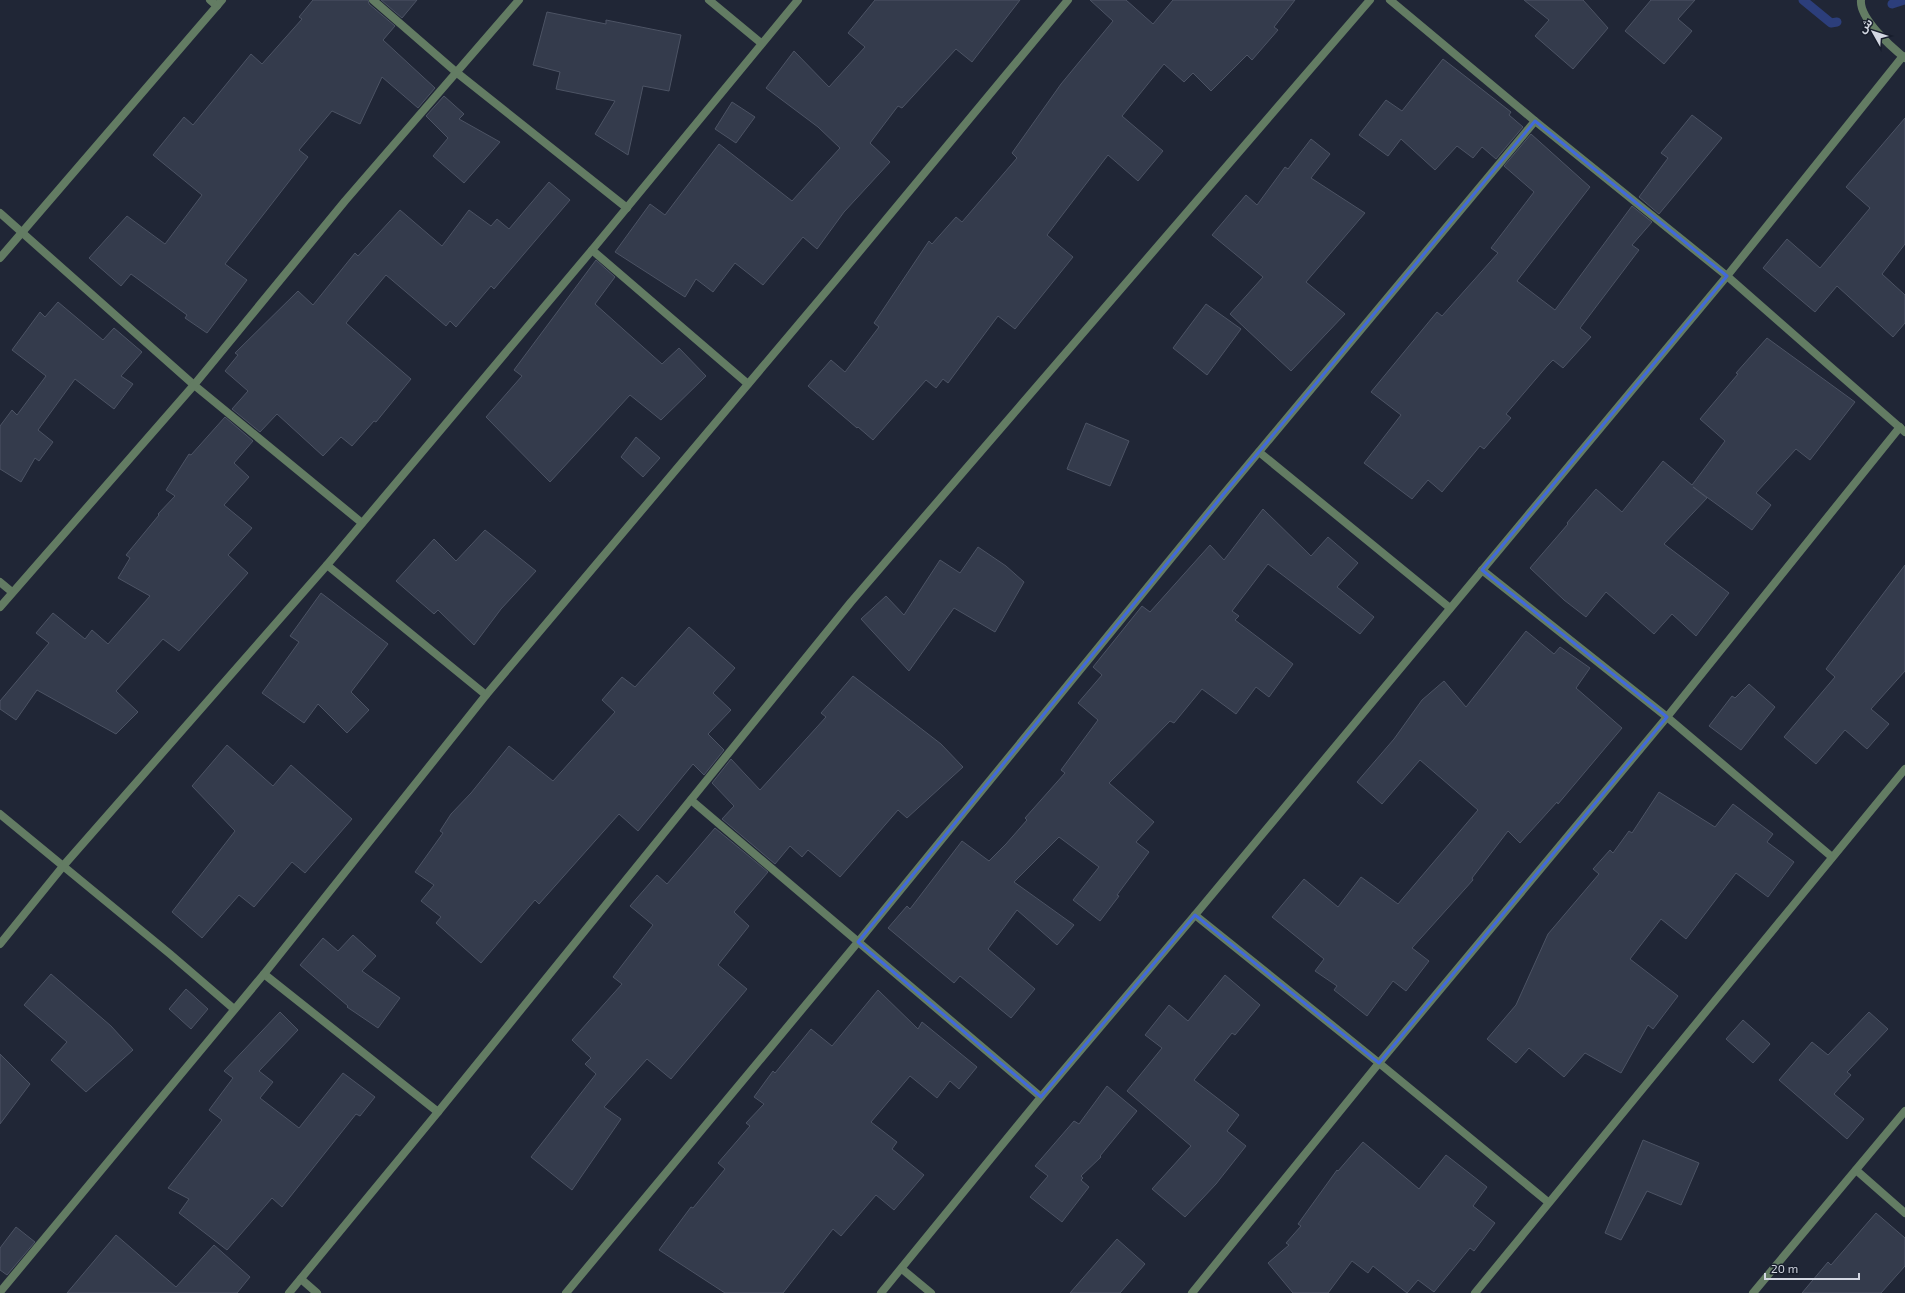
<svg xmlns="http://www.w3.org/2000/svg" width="1905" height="1293" viewBox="0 0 1905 1293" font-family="'Exo 2','Noto Sans Arabic',sans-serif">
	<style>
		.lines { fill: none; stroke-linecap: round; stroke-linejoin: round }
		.stream { stroke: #2c3e7b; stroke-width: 9 }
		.building { fill: #343b4c; stroke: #4c5364 }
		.street { stroke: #637c63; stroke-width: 8 }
		.marked { fill: none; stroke: #4169da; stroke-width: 3; stroke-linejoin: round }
	</style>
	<rect width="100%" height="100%" fill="#202636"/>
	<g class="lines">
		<g class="stream">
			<polyline points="1803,0 1831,23 1837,22"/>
			<polyline points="1892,4 1904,0"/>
		</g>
	</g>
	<g class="building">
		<polygon points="313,0 368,0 369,4 395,26 383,40 435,88 418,108 382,77 360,124 332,111 299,150 308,157 225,264 247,280 207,333 185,318 187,315 131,274 121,286 89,258 127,216 165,244 202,195 153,155 184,117 193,125 251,54 262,64 302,19 299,17"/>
		<polygon points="381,0 417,0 402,18"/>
		<polygon points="875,0 1020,0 972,62 956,49 902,108 898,106 870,143 890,162 844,212 817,249 803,237 763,285 735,263 713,292 696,279 685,297 615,252 650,204 665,215 719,144 792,201 840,148 818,127 766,88 794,51 829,87 865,47 848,33"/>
		<polygon points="1090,0 1126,0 1153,24 1173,0 1295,0 1274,27 1278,30 1252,60 1247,55 1211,91 1193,73 1184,82 1164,64 1122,116 1163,151 1138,181 1108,155 1047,235 1073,257 1015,329 998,316 948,383 943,379 936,388 926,380 873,440 858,427 857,428 808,386 831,360 845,372 879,327 874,323 929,241 932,244 956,217 962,222 1017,158 1012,153 1061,84 1113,21"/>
		<polygon points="1524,0 1583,0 1608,28 1573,69 1535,36 1549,20"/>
		<polygon points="1651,0 1695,0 1678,19 1692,31 1664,64 1625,31"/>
		<polygon points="547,12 606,24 606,20 681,35 669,91 643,86 628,155 595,134 615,101 556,89 560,72 533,65"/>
		<polygon points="1443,59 1511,112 1509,115 1523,127 1496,159 1482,147 1473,158 1457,146 1435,170 1401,139 1388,156 1359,135 1386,100 1402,111"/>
		<polygon points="444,96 464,114 459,119 500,142 464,183 433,156 448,138 426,116"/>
		<polygon points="732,102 755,117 736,143 715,129"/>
		<polygon points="1692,115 1722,138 1659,214 1639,197 1668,158 1661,153"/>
		<polygon points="1905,118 1905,244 1882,274 1905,295 1905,323 1893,337 1837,286 1815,312 1763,268 1787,239 1820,268 1870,208 1846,187"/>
		<polygon points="1531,134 1590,187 1517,281 1555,310 1632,206 1652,222 1632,245 1639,250 1580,328 1591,337 1563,368 1553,360 1547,366 1506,414 1511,418 1484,449 1480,446 1442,492 1428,480 1412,499 1364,463 1401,415 1371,392 1437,312 1442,316 1498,253 1491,248 1534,192 1504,166"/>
		<polygon points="1311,139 1330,154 1311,178 1365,213 1306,282 1345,314 1291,371 1230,314 1263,277 1212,235 1246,195 1257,205 1285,167 1288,169"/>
		<polygon points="549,182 570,200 494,289 491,286 456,327 450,321 446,326 386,275 346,323 411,379 376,422 374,421 352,446 341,437 323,456 277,414 260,432 232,409 248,391 225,371 238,355 235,353 298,291 313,305 355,253 358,256 400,210 442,246 469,210 491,226 497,219 509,229"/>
		<polygon points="596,260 615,277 595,304 662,364 679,348 706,376 661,420 630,395 550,482 486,417 522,376 514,370"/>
		<polygon points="58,302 103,340 114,328 142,352 121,376 133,384 114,409 75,379 38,430 53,442 39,461 35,458 21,482 0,469 0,426 12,410 17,415 46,376 12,350 40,312 45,317"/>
		<polygon points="1206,304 1241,329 1207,375 1173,348"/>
		<polygon points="1767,338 1855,402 1810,460 1796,449 1756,493 1771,505 1752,530 1693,487 1707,498 1664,544 1729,593 1696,636 1672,614 1654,634 1606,592 1586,617 1564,600 1530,568 1568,524 1567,523 1596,489 1622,512 1663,461 1692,485 1725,441 1700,419 1738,374 1736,373"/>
		<polygon points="225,417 253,441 234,463 249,477 224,505 252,528 228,555 248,573 179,651 163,639 116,691 138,712 116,734 37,690 16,720 0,709 0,701 49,643 36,633 53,613 85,639 92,630 108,644 150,596 118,578 130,558 126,555 159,515 158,514 175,496 166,490 189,454 191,455"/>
		<polygon points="1086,423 1129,441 1110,486 1067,469"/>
		<polygon points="636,437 660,458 643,477 621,457"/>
		<polygon points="1263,509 1311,556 1328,537 1358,563 1337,587 1374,617 1360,634 1268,564 1232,611 1239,616 1235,620 1293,664 1269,697 1256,687 1236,714 1202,689 1174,723 1170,721 1109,783 1154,822 1136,842 1149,852 1117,895 1119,896 1100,921 1073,900 1099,867 1059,837 1014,882 1074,925 1057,945 1017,910 988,949 1035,989 1011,1018 960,976 954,983 888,928 907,906 910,909 962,841 989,861 1006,844 1027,820 1025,818 1065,773 1061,770 1098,720 1078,703 1102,675 1093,667 1142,606 1150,612 1210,545 1224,560"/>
		<polygon points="485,530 536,571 501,609 474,645 438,610 434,614 396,581 434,539 456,561"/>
		<polygon points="978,547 1006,566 1024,582 995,632 954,608 909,671 861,619 886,596 904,615 940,560 960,573"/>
		<polygon points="1905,565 1905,671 1871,709 1889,724 1867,749 1845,730 1816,764 1784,737 1835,677 1826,669"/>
		<polygon points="321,593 388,644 351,692 369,710 347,733 318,704 304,723 262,693 299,642 290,636"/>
		<polygon points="689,627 735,668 713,693 731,710 708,734 724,750 704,775 693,764 638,831 619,814 539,904 535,900 481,963 436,923 441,917 421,901 434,885 415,872 443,833 440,831 451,814 471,793 509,746 553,781 615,712 602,700 622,677 635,687"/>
		<polygon points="1526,631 1554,654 1560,647 1590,668 1576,688 1622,728 1558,804 1557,802 1520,843 1508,831 1472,878 1473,880 1412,948 1429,961 1406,991 1393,981 1367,1016 1334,990 1337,986 1315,971 1324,959 1272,917 1304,879 1338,907 1361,877 1398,904 1478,810 1420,760 1382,804 1357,782 1394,739 1422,700 1444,681 1466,707"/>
		<polygon points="853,676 941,744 963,767 907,818 898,810 840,877 808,850 802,857 790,846 775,864 722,819 734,806 712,783 731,759 760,790 826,717 821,713"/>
		<polygon points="1749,684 1775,707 1741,750 1709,726 1732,696 1735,698"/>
		<polygon points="227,745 273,786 291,765 352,819 305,873 292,862 254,907 239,895 202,938 172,912 235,831 192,786"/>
		<polygon points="1659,792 1715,827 1733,804 1773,834 1767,842 1794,862 1768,897 1736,873 1686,939 1661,919 1630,959 1678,996 1653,1029 1648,1025 1621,1073 1585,1053 1564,1077 1529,1048 1516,1063 1487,1039 1516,1005 1548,934 1599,874 1593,869 1610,850 1613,853 1629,831 1632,833"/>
		<polygon points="715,828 768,872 734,912 749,926 718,965 747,989 671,1079 647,1059 604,1107 621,1119 572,1190 531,1157 596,1074 585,1064 591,1058 572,1040 622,984 613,977 653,925 630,906 657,875 667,884"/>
		<polygon points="353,935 376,956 362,971 400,998 378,1028 347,1007 348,1006 300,965 323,938 338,951"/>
		<polygon points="51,974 111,1026 133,1050 86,1092 51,1060 67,1042 24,1005"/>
		<polygon points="1225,975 1260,1005 1235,1035 1232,1033 1194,1080 1239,1115 1227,1131 1246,1146 1216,1184 1185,1217 1152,1189 1191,1146 1127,1091 1162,1048 1145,1035 1169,1005 1188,1021"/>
		<polygon points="186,989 208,1009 191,1029 169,1009"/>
		<polygon points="878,990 918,1029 922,1022 977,1067 959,1089 950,1081 937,1098 910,1076 871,1122 897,1142 892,1149 924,1175 894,1210 876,1195 841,1236 833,1229 783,1293 725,1293 659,1250 691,1207 693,1208 725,1169 718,1163 750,1126 746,1123 764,1104 754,1097 773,1071 775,1073 811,1029 832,1046"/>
		<polygon points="280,1012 298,1030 259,1071 273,1082 260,1098 299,1128 343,1073 375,1097 360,1116 356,1114 282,1207 272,1198 227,1250 179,1213 189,1199 168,1188 222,1120 209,1110 233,1078 224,1071"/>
		<polygon points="1869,1012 1888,1029 1847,1072 1851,1075 1834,1094 1864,1119 1847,1139 1779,1080 1812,1042 1828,1055"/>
		<polygon points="1743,1020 1770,1044 1753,1063 1726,1039"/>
		<polygon points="0,1054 30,1084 0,1124"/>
		<polygon points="1107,1086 1137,1111 1100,1156 1101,1157 1081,1176 1083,1178 1081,1180 1089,1187 1062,1222 1030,1197 1048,1176 1035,1166 1074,1121 1079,1124"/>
		<polygon points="1643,1140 1699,1163 1681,1205 1647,1191 1621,1240 1605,1233"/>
		<polygon points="1363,1142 1419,1189 1446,1155 1487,1187 1473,1206 1495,1223 1474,1251 1470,1248 1434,1292 1418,1280 1407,1293 1373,1266 1368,1273 1352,1261 1328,1293 1293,1293 1268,1263 1289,1245 1286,1243 1301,1226 1298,1224 1337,1170 1338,1171"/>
		<polygon points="1876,1213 1905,1238 1905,1266 1881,1293 1802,1293 1828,1262 1831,1265"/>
		<polygon points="16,1227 35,1242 7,1275 0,1270 0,1248"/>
		<polygon points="116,1235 176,1287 214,1245 250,1277 237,1293 67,1293"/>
		<polygon points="1117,1239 1145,1264 1120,1293 1070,1293"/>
	</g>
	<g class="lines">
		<g class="street">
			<polyline points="210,0 217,6"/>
			<polyline points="373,0 456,72 627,208"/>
			<polyline points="709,0 761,43"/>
			<polyline points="1390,0 1535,121 1727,276 1905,432"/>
			<path d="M1861 0C1859 18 1891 47 1905 58"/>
			<polyline points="0,213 194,385 362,523"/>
			<polyline points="592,250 748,384"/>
			<polyline points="0,258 222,0"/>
			<polyline points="1259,452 1450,608"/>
			<polyline points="327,565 486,695"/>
			<polyline points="1482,570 1667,717 1832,857"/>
			<polyline points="0,582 12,592"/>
			<polyline points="0,607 194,385 345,201 519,0"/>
			<polyline points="691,800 1041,1097"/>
			<polyline points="0,814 170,954 234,1009"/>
			<polyline points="1195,915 1379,1063 1548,1202"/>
			<polyline points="0,944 64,865 327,565 592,250 798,0"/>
			<polyline points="264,974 438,1112"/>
			<polyline points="1856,1170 1905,1213"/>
			<polyline points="902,1269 931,1293"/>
			<polyline points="301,1279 317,1293"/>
			<polyline points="0,1292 264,974 486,695 835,281 1068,0"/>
			<polyline points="289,1293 438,1112 851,602 1370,0"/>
			<polyline points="566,1293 858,942 1222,496 1535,121"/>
			<polyline points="881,1293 1041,1097 1195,915 1727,276 1903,56"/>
			<polyline points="1192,1293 1379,1063 1667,717 1900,427"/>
			<polyline points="1475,1293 1905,769"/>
			<polyline points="1753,1293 1905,1111"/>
		</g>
	</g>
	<path class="marked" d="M1535 121 1727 276 1482 570 1667 717 1379 1063 1195 915 1041 1097 858 942 1222 496Z"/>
	<g transform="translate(1873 32) rotate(309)" stroke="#171d2c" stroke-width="3" paint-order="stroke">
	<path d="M0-3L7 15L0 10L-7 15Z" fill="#d3d7e2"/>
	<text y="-6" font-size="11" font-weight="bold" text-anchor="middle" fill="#d3d7e2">ش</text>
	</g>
	<path d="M1765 1273v6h94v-6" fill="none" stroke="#d3d7e2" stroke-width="2"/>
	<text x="1771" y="1273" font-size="12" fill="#d3d7e2" stroke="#171d2c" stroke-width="3" paint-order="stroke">20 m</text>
</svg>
